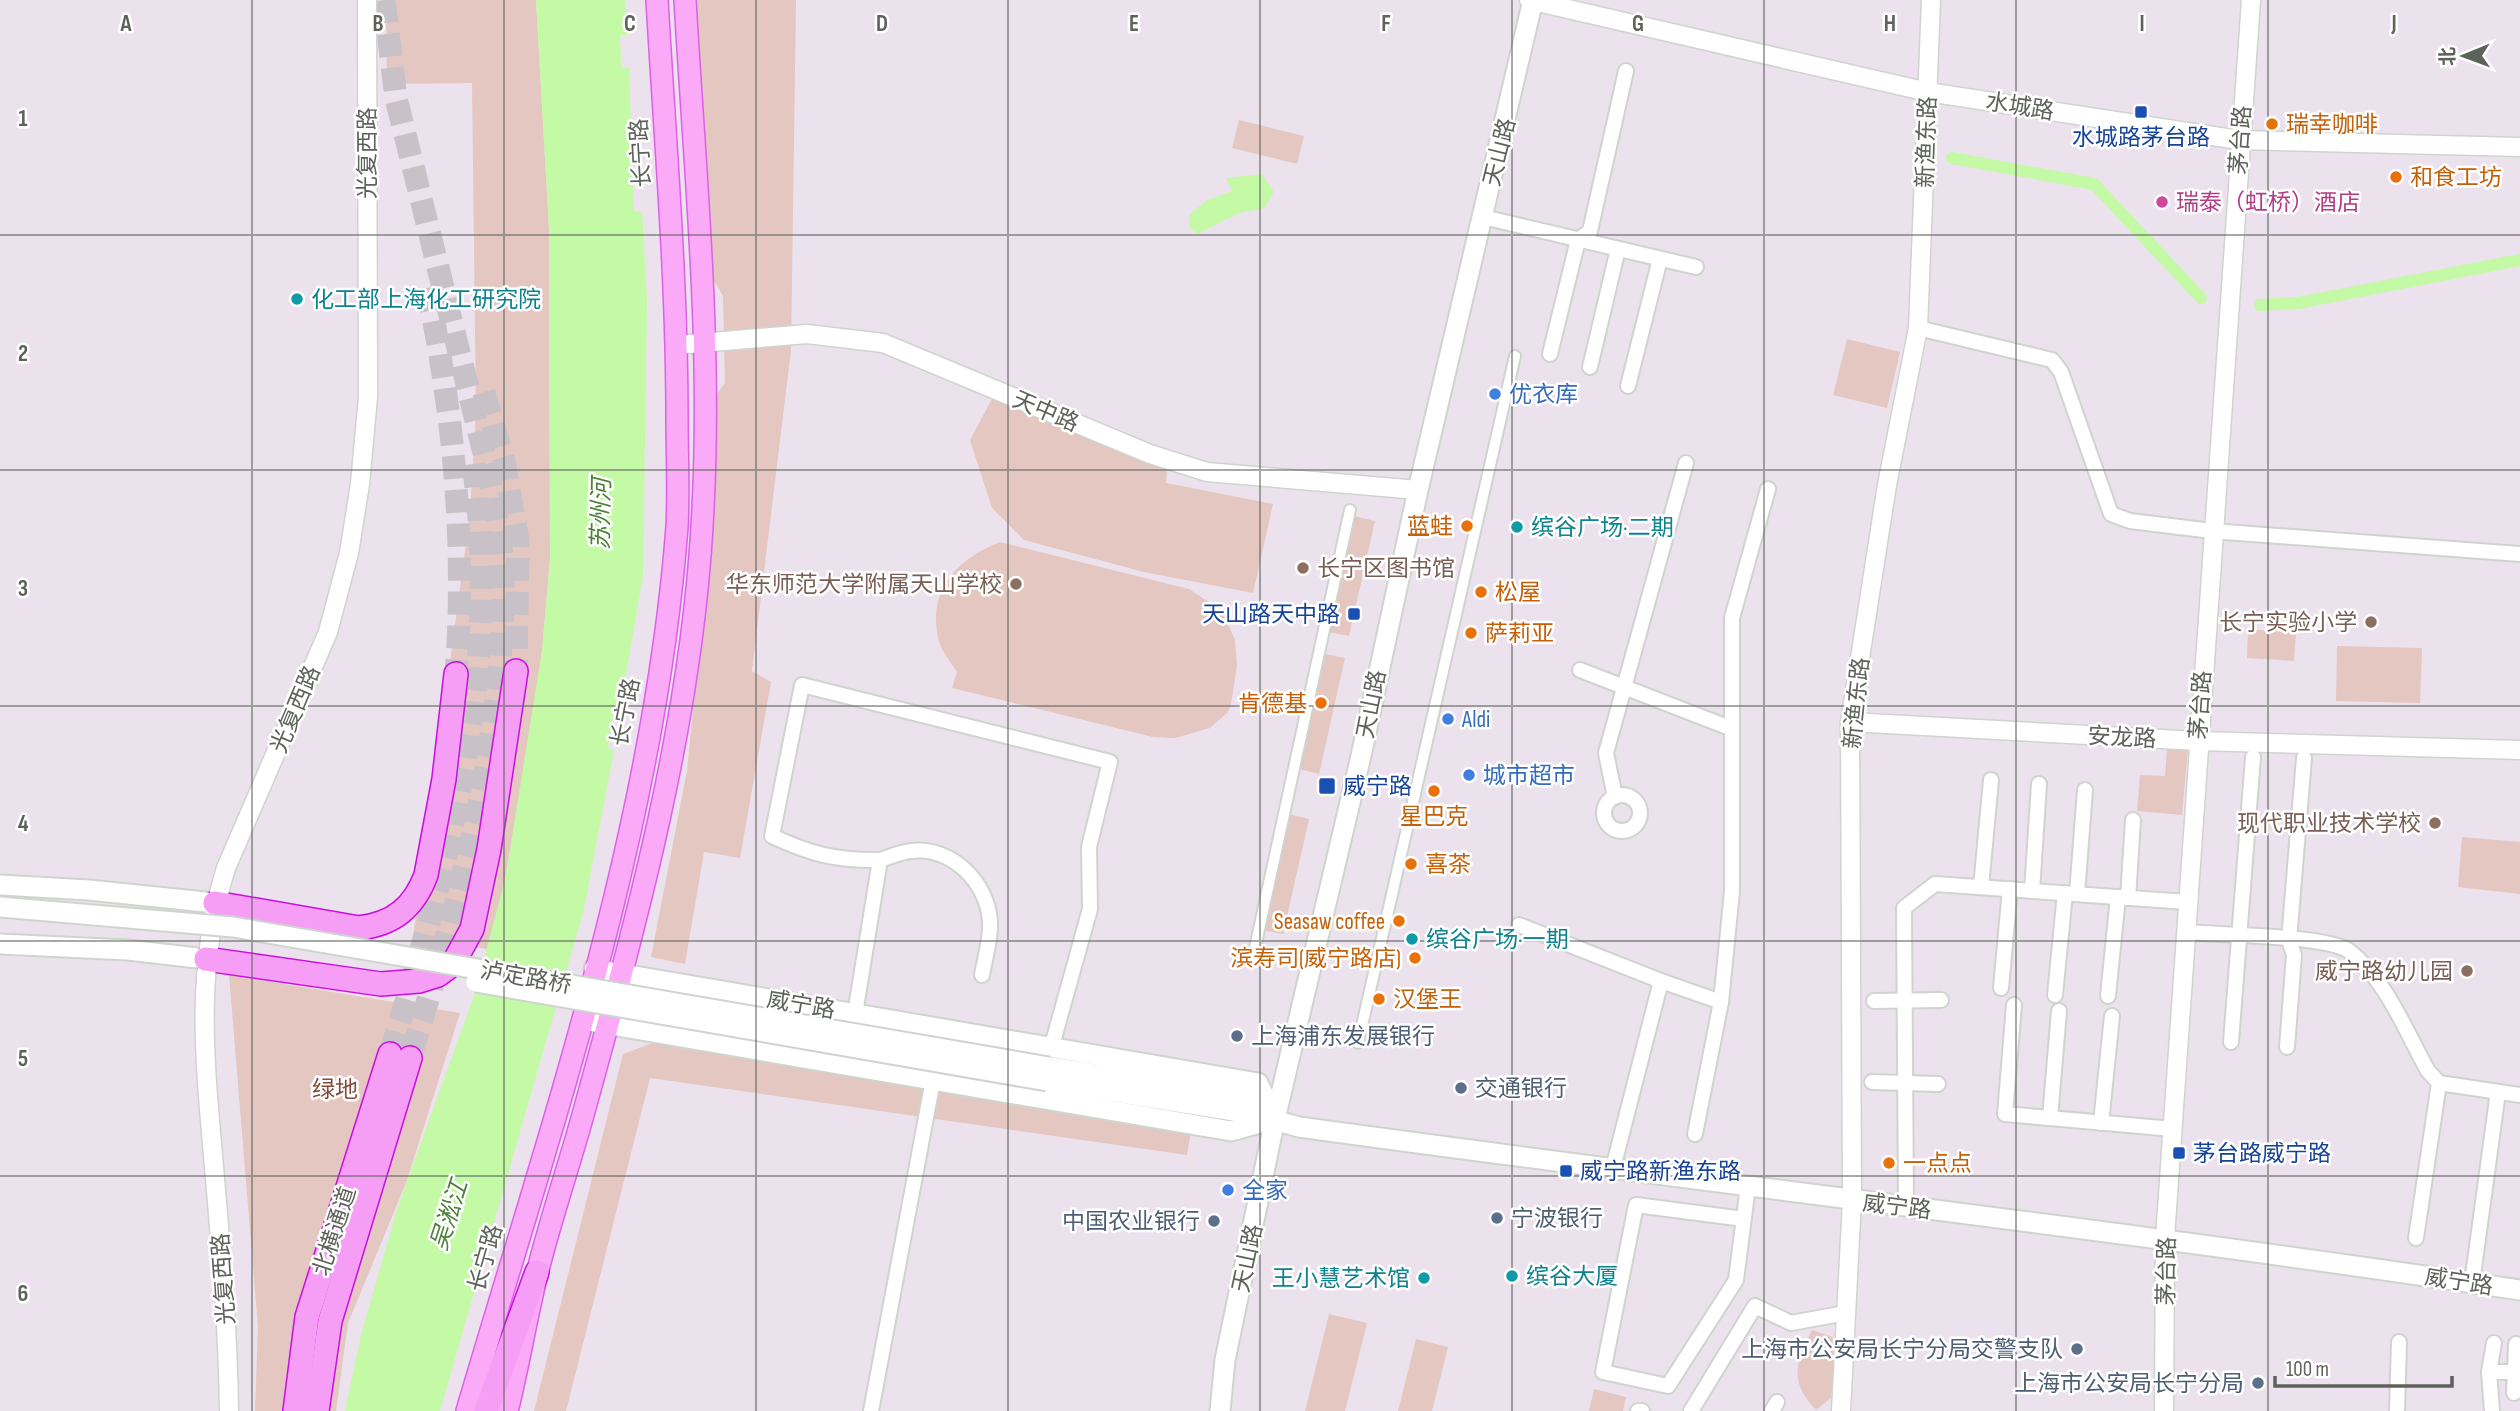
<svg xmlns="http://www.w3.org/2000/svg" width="2520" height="1411" viewBox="0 0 2520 1411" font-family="'Sofia Sans Condensed','Noto Sans SC',sans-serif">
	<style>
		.green { fill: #e3c7c0 }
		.water { fill: #c4f9a6 }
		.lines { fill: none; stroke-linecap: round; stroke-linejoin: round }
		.canal { stroke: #c4f9a6; stroke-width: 12 }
		.trunk-tunnel { stroke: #c8c2c8; stroke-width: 23; stroke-dasharray: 23 11; stroke-linecap: butt }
		.pedestrian-casing { stroke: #cfd4ce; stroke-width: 14 }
		.minor-casing { stroke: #cfd4ce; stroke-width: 18 }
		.tertiary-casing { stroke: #cfd4ce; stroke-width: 21 }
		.secondary-casing { stroke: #ced5cd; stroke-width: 23 }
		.primary-casing { stroke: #de60e8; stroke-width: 24 }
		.trunk-casing { stroke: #ca0ee1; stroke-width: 26 }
		.pedestrian { stroke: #fff; stroke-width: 10 }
		.minor { stroke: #fff; stroke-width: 14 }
		.tertiary { stroke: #fff; stroke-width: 18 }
		.secondary { stroke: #fff; stroke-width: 19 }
		.primary { stroke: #faaaf6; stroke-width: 21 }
		.trunk { stroke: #f69df6; stroke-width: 23 }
		.secondary-bridge-casing { stroke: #ced5cd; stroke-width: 23; stroke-linecap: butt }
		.secondary-bridge { stroke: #fff; stroke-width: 19 }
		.grid { fill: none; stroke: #5d625b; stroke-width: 2; stroke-opacity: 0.55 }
		.transit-dot { fill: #1a4fb4; stroke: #fff; stroke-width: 2.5 }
		.food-dot { fill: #e8710a; stroke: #fff; stroke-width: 2.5 }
		.hotel-dot { fill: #d1479c; stroke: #fff; stroke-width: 2.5 }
		.culture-dot { fill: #0f9aa8; stroke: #fff; stroke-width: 2.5 }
		.shop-dot { fill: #3f7fe0; stroke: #fff; stroke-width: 2.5 }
		.education-dot { fill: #8d6e63; stroke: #fff; stroke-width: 2.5 }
		.service-dot { fill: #5c6f8a; stroke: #fff; stroke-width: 2.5 }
		.labels { text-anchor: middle; stroke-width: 5; stroke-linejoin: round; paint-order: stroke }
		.street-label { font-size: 23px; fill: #5d625b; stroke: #fff }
		.food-label { font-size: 23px; fill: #c56008; stroke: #fff; text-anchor: start }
		.transit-label { font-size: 23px; fill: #164399; stroke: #fff; text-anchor: start }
		.hotel-label { font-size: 23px; fill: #b23c85; stroke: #fff; text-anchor: start }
		.culture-label { font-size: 23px; fill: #0d838f; stroke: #fff; text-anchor: start }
		.shop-label { font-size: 23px; fill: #366cbe; stroke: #fff; text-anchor: start }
		.education-label { font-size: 23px; fill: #785e54; stroke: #fff; text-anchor: end }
		.service-label { font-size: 23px; fill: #4e5e75; stroke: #fff; text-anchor: start }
		.park-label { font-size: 23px; fill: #824c3a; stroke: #fff }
		.water-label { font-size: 24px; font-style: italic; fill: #4b8036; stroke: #fff }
		.grid-label { font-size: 23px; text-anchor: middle; font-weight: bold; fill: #5d625b; stroke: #fff; stroke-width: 5; stroke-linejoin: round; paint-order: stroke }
	</style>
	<rect width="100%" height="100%" fill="#ece2ed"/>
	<g class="green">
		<polygon points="386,0 536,0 549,229 550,558 542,651 519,809 505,880 487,949 413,937 470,514 476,413 472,83 387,84"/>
		<polygon points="696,0 796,0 791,350 752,671 771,682 740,858 704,852 685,964 651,957 687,771 716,472 716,395 725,383 723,296 710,274"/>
		<polygon points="1239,120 1304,136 1297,164 1232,148"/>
		<polygon points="1847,339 1900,352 1887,408 1833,395"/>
		<polygon points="993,397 1167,471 1166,483 1273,504 1253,593 1144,572 1024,540 992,508 970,440"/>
		<polygon points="1354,516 1375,521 1349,636 1328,632"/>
		<path d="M1000 542 1189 589 1222 611 1235 640 1237 665 1231 704 1228 712 1210 728 1175 738 1153 737 952 688 957 672C950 661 941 651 938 638 928 589 957 559 1000 542Z"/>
		<polygon points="2248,629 2296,633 2294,661 2247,658"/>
		<polygon points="2337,646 2422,648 2420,703 2336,701"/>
		<polygon points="1325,654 1345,658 1319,774 1299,769"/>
		<polygon points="2167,748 2188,749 2182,815 2137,811 2140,775 2165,776"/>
		<polygon points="1288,814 1309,819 1283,934 1262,930"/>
		<polygon points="2462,837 2520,842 2520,894 2458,887"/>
		<polygon points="229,975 460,1013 406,1183 348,1323 336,1411 255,1411 258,1327"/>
		<polygon points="655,1042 1191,1131 1187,1155 650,1078 566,1411 534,1411 623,1054"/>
		<polygon points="1329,1314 1367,1323 1345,1411 1305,1411"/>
		<path d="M1812 1330 1833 1337V1396L1816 1410C1788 1380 1796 1363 1812 1330Z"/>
		<polygon points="1416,1339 1448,1347 1432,1411 1398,1411"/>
		<polygon points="1594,1389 1626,1397 1623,1411 1589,1411"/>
	</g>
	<g class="water">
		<polygon points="536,0 625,0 627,35 620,35 621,67 629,68 634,211 642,212 647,299 643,576 619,715 613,715 608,748 614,750 584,909 440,1411 345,1411 361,1335 397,1209 475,993 505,880 542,651 550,558 549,229"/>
		<polygon points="1262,174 1274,192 1264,208 1239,213 1197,234 1190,228 1189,215 1207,200 1232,191 1226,178"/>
	</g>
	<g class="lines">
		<g class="canal">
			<polyline points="1952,158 2094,184 2201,298"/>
			<polyline points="2260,305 2298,303 2520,260"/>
		</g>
		<g class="trunk-tunnel">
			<path d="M384 0 396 98 487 465C494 502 502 538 503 575 505 741 459 901 410 1058"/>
			<path d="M427 288C454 413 466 546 456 674"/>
			<polyline points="484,392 504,461 518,541 516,671"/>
			<path d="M390 1054C450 859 502 670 473 463"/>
		</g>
		<g class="pedestrian-casing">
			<g id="pedestrian">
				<polyline points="1253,957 1350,510"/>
				<polyline points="1358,1043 1515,356"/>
			</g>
		</g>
		<g class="minor-casing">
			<g id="minor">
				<polyline points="1483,217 1696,267"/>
				<polyline points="1918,328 2052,360 2061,372 2111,514 2130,521 2212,531 2520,554"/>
				<polyline points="1550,354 1578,240 1590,231 1626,71"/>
				<polyline points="1590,367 1618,249"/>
				<polyline points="1628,386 1660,259"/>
				<polyline points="1580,670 1730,728"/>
				<circle cx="1622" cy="813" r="18"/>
				<polyline points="1615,797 1606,753 1686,463"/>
				<path d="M880 860C890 857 900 852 911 851 952 846 988 883 990 922 991 938 985 958 982 975"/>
				<polyline points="1981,887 1991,780"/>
				<polyline points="2032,891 2039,784"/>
				<polyline points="2077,894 2085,790"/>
				<polyline points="2128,898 2133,820"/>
				<polyline points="1519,925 1661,981"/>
				<path d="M2185 932C2218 935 2327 935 2349 951 2386 979 2406 1032 2428 1071L2439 1083 2520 1095"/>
				<polyline points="2001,988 2010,889"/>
				<polyline points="2055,995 2065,893"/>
				<polyline points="2108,996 2118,897"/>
				<polyline points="1874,1001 1941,1000"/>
				<polyline points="1721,1002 1732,891 1732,618 1768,489"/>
				<polyline points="2014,1005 2005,1114 2173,1129"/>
				<path d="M855 1014 880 860C837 861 810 854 772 836L802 685 1110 762 1089 847 1090 909 1051 1049"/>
				<polyline points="2231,1042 2253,757"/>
				<polyline points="2287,1047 2294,955 2289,940 2304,758"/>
				<polyline points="1872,1082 1938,1084"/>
				<polyline points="2050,1118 2059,1011"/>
				<polyline points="2101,1123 2112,1016"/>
				<polyline points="1613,1168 1661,981 1721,1002 1695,1134"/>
				<polyline points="1906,1207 1904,908 1935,884 2187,902"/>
				<polyline points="1744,1219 1636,1205 1603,1372 1668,1386 1736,1280 1748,1186"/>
				<polyline points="2416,1238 2439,1083"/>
				<polyline points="2472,1283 2498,1092"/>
				<polyline points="2489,1372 2515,1372 2514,1393"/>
				<polyline points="2515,1372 2516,1344"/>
				<polyline points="871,1411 933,1080"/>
				<polyline points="1638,1411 1642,1411"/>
				<polyline points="1691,1411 1755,1306 1791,1323 1846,1313"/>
				<polyline points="1772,1411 1777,1402"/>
				<polyline points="2397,1411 2399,1342"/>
				<polyline points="2492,1411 2489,1372 2494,1343"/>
			</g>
		</g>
		<g class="tertiary-casing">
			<g id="tertiary">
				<polyline points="1529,0 1928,92 2239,140 2520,147"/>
				<polyline points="677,345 807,334 883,343 1150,454 1207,472 1418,490"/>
				<polyline points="1850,722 2198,741 2520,750"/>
				<path d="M229 1411C228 1329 221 1249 214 1167 205 1062 194 971 226 868L328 632 349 553 360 484 368 397 367 0"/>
				<polyline points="1841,1411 1852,1200 1850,722 1887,485 1918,328 1931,0"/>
				<polyline points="2164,1411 2165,1238 2251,0"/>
			</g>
		</g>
		<g class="secondary-casing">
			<g id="secondary">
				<polyline points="0,885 89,890 215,903"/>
				<polyline points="0,944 128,950 206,959"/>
				<polyline points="594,969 1258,1083 1275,1119"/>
				<polyline points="582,1020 1231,1131 1271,1120"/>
				<polyline points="1049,1067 1254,1099 1269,1114"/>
				<path d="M1047 1081 1253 1114 1299 1127C1706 1183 2114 1229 2520 1290"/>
				<polyline points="1220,1411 1225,1360 1275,1119 1361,756 1418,490 1533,0"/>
			</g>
		</g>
		<g class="primary-casing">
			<g id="primary">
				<path d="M467 1411C552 1122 654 829 677 527 679 491 677 454 677 419 677 279 665 139 657 0"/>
				<path d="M507 1411C519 1364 526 1317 538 1270 552 1214 571 1160 586 1104 638 915 691 722 702 526 713 350 695 175 685 0"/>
			</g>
		</g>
		<g class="trunk-casing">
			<g id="trunk">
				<path d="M215 903 359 928C394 924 414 907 426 875L444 779 456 674"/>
				<polyline points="206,959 381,984 419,981 438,975 453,964 472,929 489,849 516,671"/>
				<polyline points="295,1411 307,1317 390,1054"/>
				<polyline points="317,1411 330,1321 410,1058"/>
				<polyline points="486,1411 537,1272"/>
			</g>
		</g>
		<use href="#pedestrian" class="pedestrian"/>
		<use href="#minor" class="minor"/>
		<use href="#tertiary" class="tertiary"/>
		<use href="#secondary" class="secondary"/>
		<use href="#primary" class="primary"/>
		<use href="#trunk" class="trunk"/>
		<g class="secondary-bridge-casing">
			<g id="secondary-bridge">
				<polyline points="0,907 233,927 1049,1067"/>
				<polyline points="476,982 1047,1081"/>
			</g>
		</g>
		<use href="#secondary-bridge" class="secondary-bridge"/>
	</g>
	<path class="grid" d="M252 0V1411M504 0V1411M756 0V1411M1008 0V1411M1260 0V1411M1512 0V1411M1764 0V1411M2016 0V1411M2268 0V1411M0 235H2520M0 470H2520M0 706H2520M0 941H2520M0 1176H2520"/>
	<g class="transit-dot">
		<rect x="2134" y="105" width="14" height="14" rx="3.5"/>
		<rect x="1347" y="607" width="14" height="14" rx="3.5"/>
		<rect x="1318" y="777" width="18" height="18" rx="3.5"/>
		<rect x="2172" y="1146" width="14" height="14" rx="3.5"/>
		<rect x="1559" y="1164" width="14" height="14" rx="3.5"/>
	</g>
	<g class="food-dot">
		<circle cx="2272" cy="124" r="7"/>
		<circle cx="2396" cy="177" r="7"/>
		<circle cx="1467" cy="526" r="7"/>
		<circle cx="1481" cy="592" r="7"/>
		<circle cx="1471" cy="633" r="7"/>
		<circle cx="1321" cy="703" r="7"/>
		<circle cx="1434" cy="791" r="7"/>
		<circle cx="1411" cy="864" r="7"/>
		<circle cx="1399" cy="921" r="7"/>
		<circle cx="1415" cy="958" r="7"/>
		<circle cx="1379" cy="999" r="7"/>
		<circle cx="1889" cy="1163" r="7"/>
	</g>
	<circle class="hotel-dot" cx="2162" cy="202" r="7"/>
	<g class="culture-dot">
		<circle cx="297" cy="299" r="7"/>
		<circle cx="1517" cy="527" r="7"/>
		<circle cx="1412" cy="939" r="7"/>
		<circle cx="1512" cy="1276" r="7"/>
		<circle cx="1424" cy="1278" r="7"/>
	</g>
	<g class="shop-dot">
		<circle cx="1495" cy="394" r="7"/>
		<circle cx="1448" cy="719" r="7"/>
		<circle cx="1469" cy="775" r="7"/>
		<circle cx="1228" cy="1190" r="7"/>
	</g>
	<g class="education-dot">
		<circle cx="1303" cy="568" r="7"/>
		<circle cx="1016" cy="584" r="7"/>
		<circle cx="2371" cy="622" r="7"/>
		<circle cx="2435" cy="823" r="7"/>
		<circle cx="2467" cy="971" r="7"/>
	</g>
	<g class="service-dot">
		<circle cx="1237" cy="1036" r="7"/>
		<circle cx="1461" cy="1088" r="7"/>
		<circle cx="1497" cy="1218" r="7"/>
		<circle cx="1214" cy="1221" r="7"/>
		<circle cx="2077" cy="1349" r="7"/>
		<circle cx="2258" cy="1383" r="7"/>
	</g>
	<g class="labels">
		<g class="street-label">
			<text transform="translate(2020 106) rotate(9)" y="8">水城路</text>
			<text transform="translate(2240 140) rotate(-86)" y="8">茅台路</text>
			<text transform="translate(1926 142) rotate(-88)" y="8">新渔东路</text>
			<text transform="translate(1499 152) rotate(-76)" y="8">天山路</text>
			<text transform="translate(367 153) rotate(-90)" y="8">光复西路</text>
			<text transform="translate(640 153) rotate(-93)" y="8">长宁路</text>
			<text transform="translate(1046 411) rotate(23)" y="8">天中路</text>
			<text transform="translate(1856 703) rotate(-84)" y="8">新渔东路</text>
			<text transform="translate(1371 704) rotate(-79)" y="8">天山路</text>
			<text transform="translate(2200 705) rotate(-86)" y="8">茅台路</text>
			<text transform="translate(295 709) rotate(-67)" y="8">光复西路</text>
			<text transform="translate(625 712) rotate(-79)" y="8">长宁路</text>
			<text transform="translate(2122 737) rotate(3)" y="8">安龙路</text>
			<text transform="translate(526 977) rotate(10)" y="8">泸定路桥</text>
			<text transform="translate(801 1004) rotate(10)" y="8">威宁路</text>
			<text transform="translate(1897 1206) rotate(7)" y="8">威宁路</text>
			<text transform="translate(334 1231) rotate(-72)" y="8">北横通道</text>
			<text transform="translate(485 1258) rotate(-74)" y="8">长宁路</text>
			<text transform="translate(1247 1258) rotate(-78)" y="8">天山路</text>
			<text transform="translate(2166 1271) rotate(-89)" y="8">茅台路</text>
			<text transform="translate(223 1279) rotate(-94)" y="8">光复西路</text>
			<text transform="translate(2459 1281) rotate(9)" y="8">威宁路</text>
		</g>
		<g class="food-label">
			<text x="2286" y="132">瑞幸咖啡</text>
			<text x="2410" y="185">和食工坊</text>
			<text x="1453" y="534" text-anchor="end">蓝蛙</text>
			<text x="1495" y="600">松屋</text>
			<text x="1485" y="641">萨莉亚</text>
			<text x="1307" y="711" text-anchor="end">肯德基</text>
			<text x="1434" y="824" text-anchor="middle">星巴克</text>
			<text x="1425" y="872">喜茶</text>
			<text x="1385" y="929" text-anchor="end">Seasaw coffee</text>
			<text x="1401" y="966" text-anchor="end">滨寿司(威宁路店)</text>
			<text x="1393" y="1007">汉堡王</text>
			<text x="1903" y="1171">一点点</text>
		</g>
		<g class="transit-label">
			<text x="2141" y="145" text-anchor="middle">水城路茅台路</text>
			<text x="1340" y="622" text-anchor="end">天山路天中路</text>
			<text x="1343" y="794">威宁路</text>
			<text x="2193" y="1161">茅台路威宁路</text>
			<text x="1580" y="1179">威宁路新渔东路</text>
		</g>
		<g class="hotel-label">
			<text x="2176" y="210">瑞泰（虹桥）酒店</text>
		</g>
		<g class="culture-label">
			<text x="311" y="307">化工部上海化工研究院</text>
			<text x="1531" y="535">缤谷广场·二期</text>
			<text x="1426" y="947">缤谷广场·一期</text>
			<text x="1526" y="1284">缤谷大厦</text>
			<text x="1410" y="1286" text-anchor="end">王小慧艺术馆</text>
		</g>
		<g class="shop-label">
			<text x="1509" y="402">优衣库</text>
			<text x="1462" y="727">Aldi</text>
			<text x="1483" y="783">城市超市</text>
			<text x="1242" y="1198">全家</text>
		</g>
		<g class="education-label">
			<text x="1317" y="576" text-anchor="start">长宁区图书馆</text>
			<text x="1002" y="592">华东师范大学附属天山学校</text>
			<text x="2357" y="630">长宁实验小学</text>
			<text x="2421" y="831">现代职业技术学校</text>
			<text x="2453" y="979">威宁路幼儿园</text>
		</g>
		<g class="service-label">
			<text x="1251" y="1044">上海浦东发展银行</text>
			<text x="1475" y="1096">交通银行</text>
			<text x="1511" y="1226">宁波银行</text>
			<text x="1200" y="1229" text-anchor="end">中国农业银行</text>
			<text x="2063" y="1357" text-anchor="end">上海市公安局长宁分局交警支队</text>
			<text x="2244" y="1391" text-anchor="end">上海市公安局长宁分局</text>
		</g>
		<g class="park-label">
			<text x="335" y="1097">绿地</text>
		</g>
		<g class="water-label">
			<text transform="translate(601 514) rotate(-89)" y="8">苏州河</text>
			<text transform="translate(449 1215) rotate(-72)" y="8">吴淞江</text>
		</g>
	</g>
	<g class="grid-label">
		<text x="126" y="31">A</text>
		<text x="378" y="31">B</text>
		<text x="630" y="31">C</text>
		<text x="882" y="31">D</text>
		<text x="1134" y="31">E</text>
		<text x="1386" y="31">F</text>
		<text x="1638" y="31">G</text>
		<text x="1890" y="31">H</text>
		<text x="2142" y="31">I</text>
		<text x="2394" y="31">J</text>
		<text x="23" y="126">1</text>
		<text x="23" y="361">2</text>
		<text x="23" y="596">3</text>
		<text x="23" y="831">4</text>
		<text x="23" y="1066">5</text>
		<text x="23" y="1301">6</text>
	</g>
	<g transform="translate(2464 56) rotate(269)" stroke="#ffffff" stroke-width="5" paint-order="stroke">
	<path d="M0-5L12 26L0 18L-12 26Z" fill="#5d625b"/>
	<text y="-10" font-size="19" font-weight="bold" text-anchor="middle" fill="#5d625b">北</text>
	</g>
	<path d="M2275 1376v10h177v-10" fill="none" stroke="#5d625b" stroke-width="3.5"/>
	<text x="2286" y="1376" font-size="21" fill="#5d625b" stroke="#ffffff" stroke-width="5" paint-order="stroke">100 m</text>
</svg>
